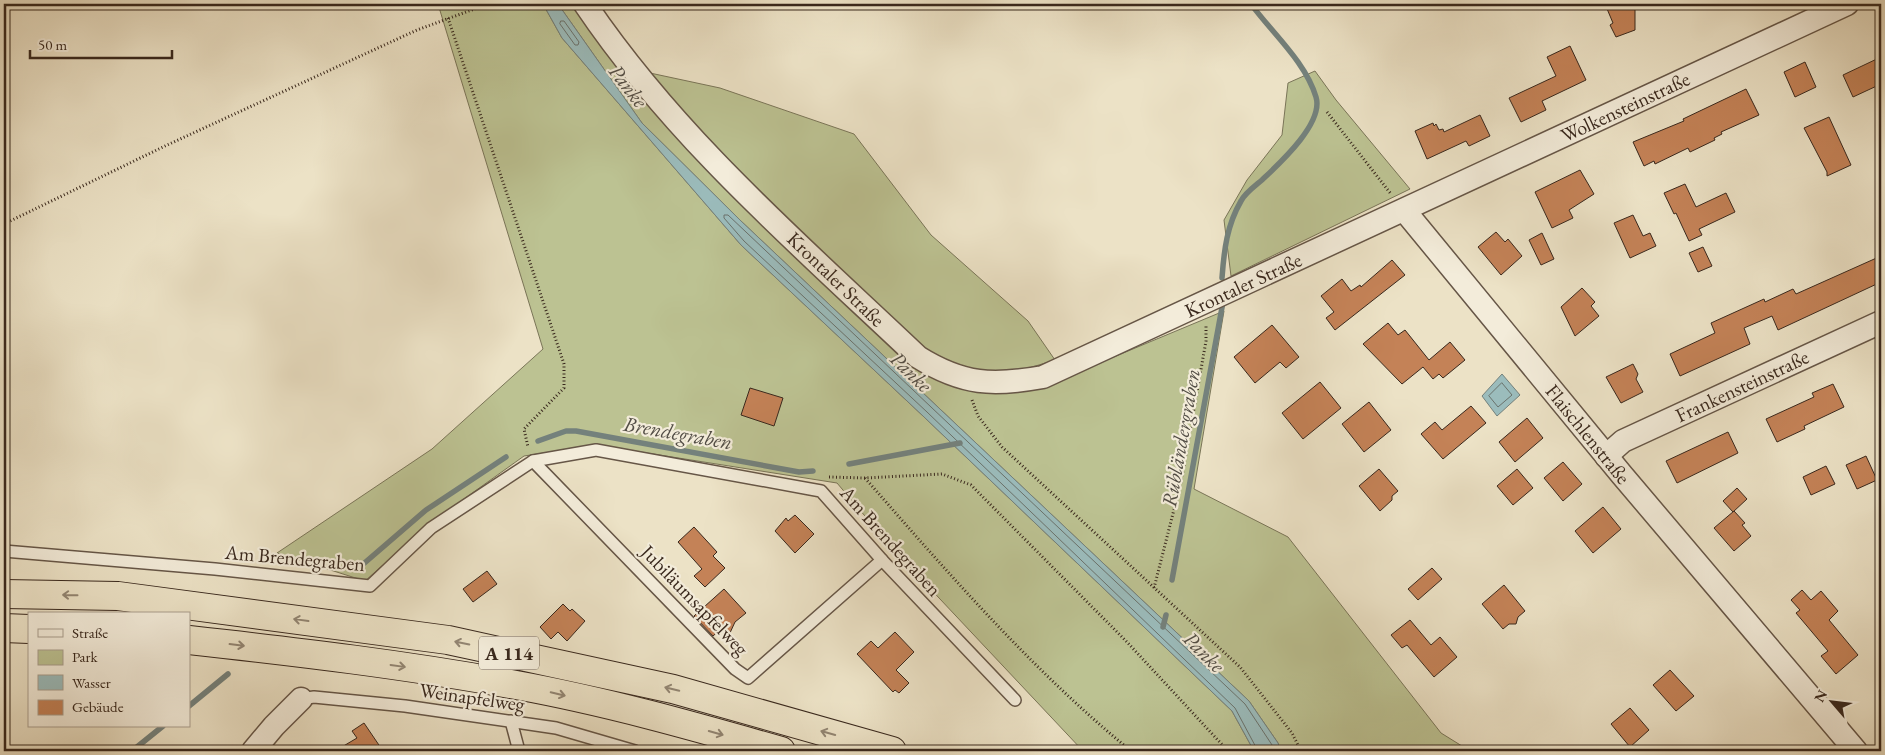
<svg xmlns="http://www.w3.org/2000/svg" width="1885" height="755" viewBox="0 0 1885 755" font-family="'EB Garamond',serif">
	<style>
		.green { fill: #bcc292; stroke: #7a7558 }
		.water { fill: #9bbcbc; stroke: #74817c }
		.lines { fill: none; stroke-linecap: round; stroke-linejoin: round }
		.shore { stroke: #6a726c; stroke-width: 1 }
		.stream { stroke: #74817c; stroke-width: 5.5 }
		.building { fill: #c48257; stroke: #39281d }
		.lane-casing { stroke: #665647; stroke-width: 14 }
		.street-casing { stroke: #665647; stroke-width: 25 }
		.highway-casing { stroke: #39281d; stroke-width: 30 }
		.path { stroke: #39281d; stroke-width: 3; stroke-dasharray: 1 2.5; stroke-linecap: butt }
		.lane { stroke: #f3ecda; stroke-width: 11 }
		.street { stroke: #f3ecda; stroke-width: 22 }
		.highway { stroke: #ece2c6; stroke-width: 28 }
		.oneway { stroke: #928572 }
		.labels { text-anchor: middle; stroke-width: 4.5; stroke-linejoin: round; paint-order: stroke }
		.shield { fill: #f3ecda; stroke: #716356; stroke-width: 1 }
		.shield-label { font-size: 19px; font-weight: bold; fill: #39281d }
		.street-label { font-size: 20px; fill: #39281d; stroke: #f3ecda }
		.water-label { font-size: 21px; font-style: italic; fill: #524d45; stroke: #f3ecda }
	</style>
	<rect width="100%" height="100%" fill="#ece2c6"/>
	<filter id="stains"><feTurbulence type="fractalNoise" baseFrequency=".004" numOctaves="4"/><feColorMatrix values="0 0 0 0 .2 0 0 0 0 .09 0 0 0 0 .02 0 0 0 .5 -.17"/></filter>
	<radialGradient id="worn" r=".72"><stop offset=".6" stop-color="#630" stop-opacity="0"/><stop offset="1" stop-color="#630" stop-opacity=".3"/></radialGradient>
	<g class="green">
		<polygon points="438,4 543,4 562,38 741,245 923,416 1232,711 1254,751 1083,751 892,548 837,483 596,445 524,456 429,524 365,581 277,553 432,449 543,349"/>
		<polygon points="558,4 572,4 588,26 924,372 1044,386 1224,311 1194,489 1288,537 1441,733 1470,751 1281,751 1278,743 1249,701 741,221 642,123"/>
		<polygon points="1315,71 1336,100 1410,189 1231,276 1224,220 1247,180 1282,135 1288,83"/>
		<polygon points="650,73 720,88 854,134 931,235 1028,321 1055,360 1016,372 977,373 924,351 696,131"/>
	</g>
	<g class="water">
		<polygon points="543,4 558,4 642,123 741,221 1249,701 1278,743 1281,751 1254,751 1232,711 923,416 741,245 562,38"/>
		<polygon points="1502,374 1520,395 1497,416 1482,396"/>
	</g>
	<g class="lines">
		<g class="shore">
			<polygon points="561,21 564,21 579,42 578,45 575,45 560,24"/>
			<polygon points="1502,383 1512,395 1498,407 1489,396"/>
			<polyline points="1258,751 1235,708 927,412 744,241 724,218 724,215 728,215 1245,704 1276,751"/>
		</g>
		<g class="stream">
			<path d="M1222 278C1224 250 1227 225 1241 201 1245 193 1255 186 1262 180 1280 163 1324 123 1316 97 1305 61 1272 33 1251 4"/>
			<polyline points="538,441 566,431 576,431 799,472 813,471"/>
			<polyline points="849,464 960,443"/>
			<polyline points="361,566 426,510 506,457"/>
			<polyline points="1172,580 1223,302"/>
			<polyline points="1163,627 1166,615"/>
			<polyline points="189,706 228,674"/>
			<polyline points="132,751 163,726"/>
		</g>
	</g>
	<g class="building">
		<polygon points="1605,4 1635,4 1635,30 1616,37 1610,25 1613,23"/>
		<polygon points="1570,46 1586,80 1542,101 1546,110 1521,122 1509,98 1556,76 1547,57"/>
		<polygon points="1881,57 1881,84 1853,97 1843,75"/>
		<polygon points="1805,62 1816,87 1795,97 1784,72"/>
		<polygon points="1746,89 1759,115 1721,132 1722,134 1714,138 1715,140 1690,152 1688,148 1655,164 1654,161 1644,166 1633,142 1684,121 1683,119"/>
		<polygon points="1480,115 1490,136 1469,146 1466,141 1427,159 1415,131 1433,123 1434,126 1436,124 1439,130 1443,129 1444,132"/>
		<polygon points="1829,117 1851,165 1827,176 1827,172 1804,128"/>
		<polygon points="1580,170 1594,194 1569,210 1573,218 1552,228 1535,192"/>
		<polygon points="1685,184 1696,207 1726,193 1735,212 1699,229 1702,235 1689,241 1676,213 1674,214 1664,193"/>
		<polygon points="1633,215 1643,236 1650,233 1656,246 1630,258 1614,223"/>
		<polygon points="1496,232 1505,242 1508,239 1522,256 1501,275 1478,247"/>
		<polygon points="1542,233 1554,259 1541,265 1529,240"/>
		<polygon points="1703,247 1712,266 1698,272 1689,253"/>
		<polygon points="1881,256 1881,282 1778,330 1772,316 1744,328 1750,344 1680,376 1670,354 1715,333 1711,323 1764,299 1765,302 1793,289 1796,294"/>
		<polygon points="1392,260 1405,275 1335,330 1326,318 1334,312 1321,296 1342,279 1351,291 1360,285 1361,287"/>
		<polygon points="1582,288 1595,302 1591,306 1599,316 1575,336 1561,307"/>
		<polygon points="1388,323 1398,335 1405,330 1429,360 1450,342 1465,360 1443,378 1439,374 1433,379 1423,367 1402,384 1363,344"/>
		<polygon points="1272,325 1299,357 1286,368 1280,362 1255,383 1234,357"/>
		<polygon points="1633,364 1638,374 1636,379 1643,392 1621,403 1606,377"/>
		<polygon points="1320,382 1341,408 1303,439 1282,413"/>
		<polygon points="1833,384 1844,407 1804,426 1805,429 1777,442 1766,419 1814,397 1812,393"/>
		<polygon points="750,388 783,398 774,426 741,415"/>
		<polygon points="1369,402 1391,430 1364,452 1342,424"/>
		<polygon points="1471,406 1486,423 1443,459 1421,434 1435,422 1442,430"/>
		<polygon points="1527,418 1543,438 1515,462 1499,442"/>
		<polygon points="1728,432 1738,453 1677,483 1666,461"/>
		<polygon points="1866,456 1877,480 1857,489 1846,465"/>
		<polygon points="1563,462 1582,484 1563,501 1544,478"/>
		<polygon points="1826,466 1835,484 1811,495 1803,477"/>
		<polygon points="1379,469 1398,491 1392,496 1392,500 1380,511 1359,486"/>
		<polygon points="1517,469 1533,488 1513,505 1497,486"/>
		<polygon points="1737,488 1747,499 1733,512 1723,501"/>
		<polygon points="1603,507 1621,529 1593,553 1575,531"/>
		<polygon points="1734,511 1745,523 1742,525 1751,536 1734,551 1714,528"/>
		<polygon points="795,515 814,534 795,553 775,531 786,518 788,521"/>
		<polygon points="694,527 717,552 713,556 725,568 705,587 694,576 702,569 678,542"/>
		<polygon points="1432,568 1442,579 1418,600 1408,589"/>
		<polygon points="487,571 497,584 473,602 463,589"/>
		<polygon points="1504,585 1525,611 1518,617 1516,624 1509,624 1503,629 1482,604"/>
		<polygon points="724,589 746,613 735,622 729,635 722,628 713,636 694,616"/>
		<polygon points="1802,590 1811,600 1821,591 1838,611 1829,620 1858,655 1836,674 1821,656 1828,651 1796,613 1800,610 1791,600"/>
		<polygon points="563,604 570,611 572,609 585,621 567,641 558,632 551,639 540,627"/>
		<polygon points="1410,620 1431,645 1440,637 1457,657 1434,677 1407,645 1402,648 1391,635"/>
		<polygon points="895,632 914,652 896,670 909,683 899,693 895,690 893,692 857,654 871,641 878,648"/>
		<polygon points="1670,670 1694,696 1676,711 1653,685"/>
		<polygon points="1630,708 1649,730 1630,747 1611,724"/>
		<polygon points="364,723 383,751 335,751 357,738 352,731"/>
	</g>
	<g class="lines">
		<g class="lane-casing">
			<g id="lane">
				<polyline points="533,461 735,669 748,678 882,560"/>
				<polyline points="4,551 215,569 370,586 431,528 533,461 596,450 821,491 882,560 1015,700"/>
				<polyline points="301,699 314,697 405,706 556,728 635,751"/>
				<polyline points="511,721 519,751"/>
			</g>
		</g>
		<g class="street-casing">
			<g id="street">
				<path d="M585 4C676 139 801 246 918 357 963 385 993 386 1043 377L1847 4"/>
				<polyline points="1404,210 1622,475 1856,751"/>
				<polyline points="1606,456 1623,441 1881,322"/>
				<polyline points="253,751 274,726 301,699"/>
			</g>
		</g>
		<g class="highway-casing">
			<g id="highway">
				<polyline points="4,594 118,596 448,640 673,689 892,751"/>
				<polyline points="4,628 29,629"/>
				<path d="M189 640C298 652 408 665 516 685 605 701 693 726 781 751"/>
			</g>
		</g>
		<g class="path">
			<polyline points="448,18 564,364 564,388 524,429 528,447"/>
			<polyline points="1327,112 1391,194"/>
			<polyline points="4,224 165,146 417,30 488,4"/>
			<polyline points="972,400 978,416 1002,447 1240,667 1292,733 1301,751"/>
			<polyline points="829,477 865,478 942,474 971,485 1127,642 1228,751"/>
			<path d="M865 478C949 574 1032 670 1131 751"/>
			<polyline points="1154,588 1181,482 1206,341 1206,324"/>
		</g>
		<use href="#lane" class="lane"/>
		<use href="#street" class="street"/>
		<use href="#highway" class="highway"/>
	</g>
	<defs><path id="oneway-shaft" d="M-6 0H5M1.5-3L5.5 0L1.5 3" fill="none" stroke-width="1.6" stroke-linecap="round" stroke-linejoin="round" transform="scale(1.25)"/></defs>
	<g class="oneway">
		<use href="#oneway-shaft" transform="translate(70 595) rotate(-179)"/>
		<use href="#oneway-shaft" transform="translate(301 620) rotate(-172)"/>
		<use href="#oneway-shaft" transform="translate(462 643) rotate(-168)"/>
		<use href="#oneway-shaft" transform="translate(237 645) rotate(7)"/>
		<use href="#oneway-shaft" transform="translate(398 666) rotate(8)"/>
		<use href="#oneway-shaft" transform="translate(672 689) rotate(-166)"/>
		<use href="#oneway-shaft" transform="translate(558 694) rotate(13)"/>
		<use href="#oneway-shaft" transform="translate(716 733) rotate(16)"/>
		<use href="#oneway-shaft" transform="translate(828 733) rotate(-164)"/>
	</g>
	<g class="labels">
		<rect class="shield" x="479" y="636.5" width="60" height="33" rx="4"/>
		<g class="shield-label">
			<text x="509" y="660">A 114</text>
		</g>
		<g class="street-label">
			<text transform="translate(1625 107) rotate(-25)" y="7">Wolkensteinstraße</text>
			<text transform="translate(836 279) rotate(44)" y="7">Krontaler Straße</text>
			<text transform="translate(1243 285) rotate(-25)" y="7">Krontaler Straße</text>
			<text transform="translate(1742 386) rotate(-25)" y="7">Frankensteinstraße</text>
			<text transform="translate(1588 434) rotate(51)" y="7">Flaischlenstraße</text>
			<text transform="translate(891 541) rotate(48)" y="7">Am Brendegraben</text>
			<text transform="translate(295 558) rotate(5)" y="7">Am Brendegraben</text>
			<text transform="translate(695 600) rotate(46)" y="7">Jubiläumsapfelweg</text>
			<text transform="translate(472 697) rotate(8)" y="7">Weinapfelweg</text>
		</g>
		<g class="water-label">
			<text transform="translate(628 86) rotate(52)" y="7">Panke</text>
			<text transform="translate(911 372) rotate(44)" y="7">Panke</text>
			<text transform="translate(678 433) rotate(10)" y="7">Brendegraben</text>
			<text transform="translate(1181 438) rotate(-80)" y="7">Rübländergraben</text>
			<text transform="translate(1204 652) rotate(45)" y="7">Panke</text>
		</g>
	</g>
	<rect width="1885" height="755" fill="none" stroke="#ece2c6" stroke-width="20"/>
	<rect x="5" y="5" width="1875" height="745" fill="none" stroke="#39281d" stroke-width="2.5"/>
	<rect x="10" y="10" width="1865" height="735" fill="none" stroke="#39281d"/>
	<rect x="28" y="612" width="162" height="115" fill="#f3ecda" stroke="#a99e8e"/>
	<rect x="38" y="629" width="25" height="8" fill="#f3ecda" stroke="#a99e8e"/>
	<text x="72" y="638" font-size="15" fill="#39281d">Straße</text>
	<rect x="38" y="650" width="25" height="15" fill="#bcc292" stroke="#a99e8e"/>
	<text x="72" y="662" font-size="15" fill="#39281d">Park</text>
	<rect x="38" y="675" width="25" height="15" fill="#9bbcbc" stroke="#a99e8e"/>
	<text x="72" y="688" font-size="15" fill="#39281d">Wasser</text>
	<rect x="38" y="700" width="25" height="15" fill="#c48257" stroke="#a99e8e"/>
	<text x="72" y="712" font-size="15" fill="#39281d">Gebäude</text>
	<g transform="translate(1832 702) rotate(298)" stroke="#f3ecda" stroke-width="4" paint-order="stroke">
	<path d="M0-4L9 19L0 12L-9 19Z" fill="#39281d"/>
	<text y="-8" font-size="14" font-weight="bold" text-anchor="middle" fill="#39281d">N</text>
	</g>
	<path d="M30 50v8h142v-8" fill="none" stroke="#39281d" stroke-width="2.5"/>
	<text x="38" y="50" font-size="15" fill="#39281d" stroke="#f3ecda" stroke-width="4" paint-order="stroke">50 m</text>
	<rect width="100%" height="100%" filter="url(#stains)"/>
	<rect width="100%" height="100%" fill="url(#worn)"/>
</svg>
